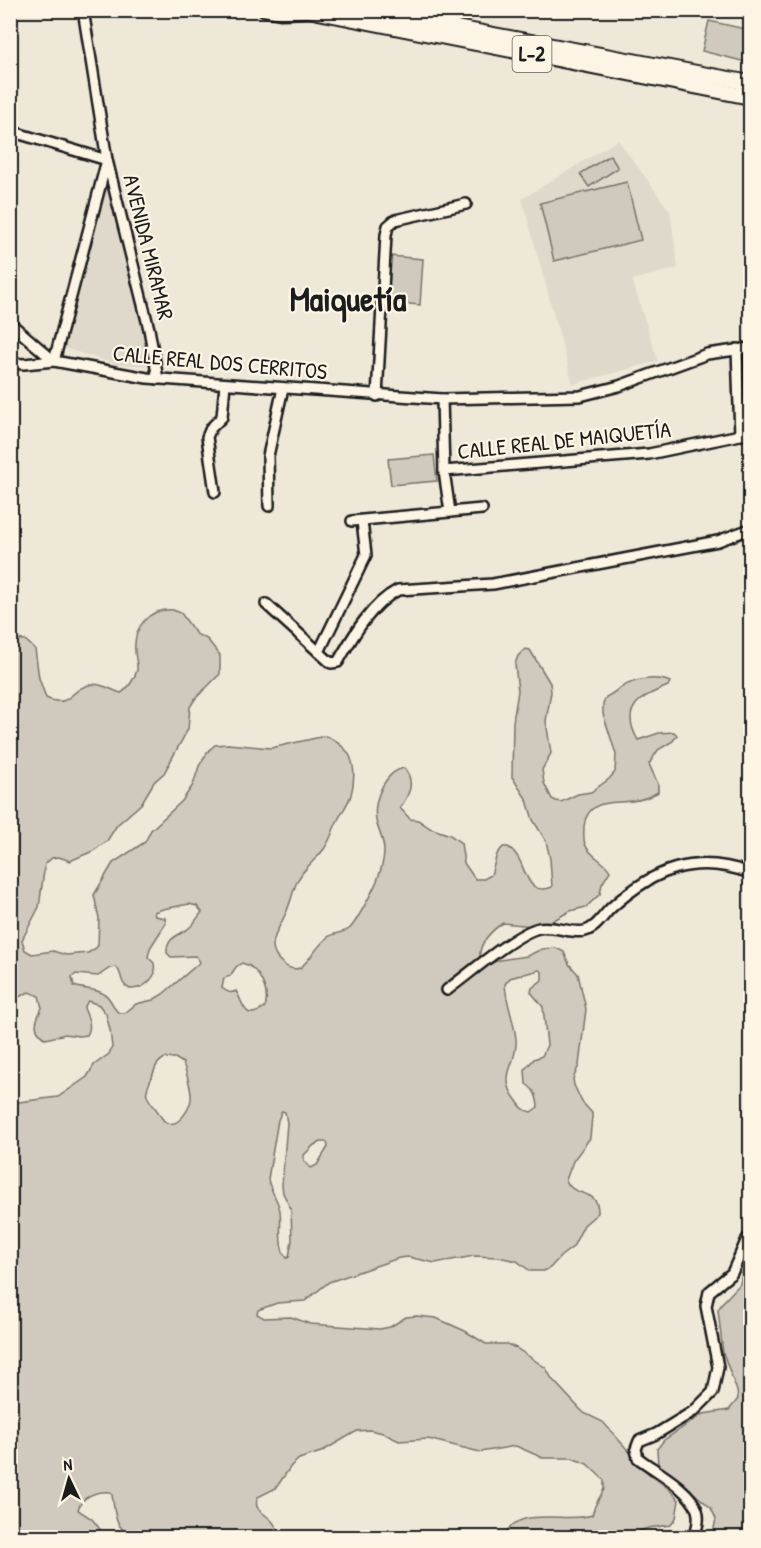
<svg xmlns="http://www.w3.org/2000/svg" width="761" height="1548" viewBox="0 0 761 1548" font-family="'Patrick Hand',sans-serif">
	<style>
		.built { fill: #ded9cb }
		.green { fill: #cfcabd; stroke: #76736c; stroke-width: 1.5; fill-rule: evenodd }
		.lines { fill: none; stroke-linecap: round; stroke-linejoin: round }
		.minor-casing { stroke: #1c1c1c; stroke-width: 14 }
		.tertiary-casing { stroke: #1c1c1c; stroke-width: 15 }
		.primary-casing { stroke: #1c1c1c; stroke-width: 18 }
		.minor { stroke: #fcf5e5; stroke-width: 9 }
		.tertiary { stroke: #fcf5e5; stroke-width: 10 }
		.primary { stroke: #fcf5e5; stroke-width: 14 }
		.labels { text-anchor: middle; stroke-width: 4.5; stroke-linejoin: round; paint-order: stroke }
		.shield { fill: #fcf5e5; stroke: #5f5d58; stroke-width: 1.5 }
		.shield-label { font-size: 21px; font-weight: bold; fill: #1c1c1c }
		.street-label { font-size: 22px; fill: #1c1c1c; stroke: #fcf5e5 }
		.town-label { font-size: 34px; font-weight: bold; fill: #1c1c1c; stroke: #fcf5e5 }
	</style>
	<rect width="100%" height="100%" fill="#eee8d9"/>
	<filter id="ink" filterUnits="userSpaceOnUse"><feTurbulence type="fractalNoise" baseFrequency=".0167" numOctaves="2"/><feDisplacementMap in="SourceGraphic" scale="12" xChannelSelector="R" yChannelSelector="G"/><feConvolveMatrix kernelMatrix="1 2 1 2 8 2 1 2 1" color-interpolation-filters="sRGB"/></filter>
	<g filter="url(#ink)">
		<g class="built">
			<polygon points="618,140 670,211 678,268 632,280 658,361 573,384 522,199"/>
			<polygon points="107,166 136,294 148,366 116,364 60,347"/>
		</g>
		<g class="green">
			<polygon points="709,21 750,30 750,63 702,51"/>
			<polygon points="610,155 618,168 589,187 580,174"/>
			<polygon points="627,182 641,240 554,261 540,203"/>
			<polygon points="390,256 423,259 420,305 387,302"/>
			<polygon points="434,455 437,481 391,485 388,459"/>
			<path d="M173 610 181 613 196 634 207 639 220 655V674L195 699 190 707 188 729 164 773 154 782 141 804 117 825 107 841 93 851 70 861 59 857 52 858 45 864 39 907 22 940 25 950 32 954 53 951 66 955 88 953 96 948 98 945 99 918 94 895 113 863 145 842 151 830 182 801 193 785 199 766 209 750 215 745 228 744 271 748 325 736C333 738 338 743 344 748 356 759 355 780 351 795 348 805 340 814 336 824 332 832 330 841 324 849 315 861 301 870 296 884 292 894 290 905 285 915 278 931 263 948 283 964 288 968 294 970 300 968 311 959 317 946 328 937 333 933 343 933 349 929 355 925 375 887 378 878 381 870 384 859 384 851 384 839 378 831 376 820 373 801 384 772 404 768 416 782 409 795 400 808L410 819 418 820 430 828 450 835 461 843 464 863 475 879H484L491 875 497 854 503 847H508C529 859 521 898 552 887L550 859 546 841 533 820 527 800 512 777 513 722 518 691 515 664 518 656 525 649 530 650 550 683 551 692 546 721 551 753 542 770 544 783 552 799 556 801 561 802 578 794 591 792 609 779 615 772 616 754 603 714V704L606 697C613 694 616 690 622 687 635 679 656 676 670 682L668 686C641 697 619 707 638 740L659 733 674 732 677 735 673 741 658 750 649 764 658 784V792C650 797 642 800 632 801 612 804 588 798 584 826 584 831 583 839 585 844 590 857 604 860 610 871L602 884 600 894 586 907 570 911 547 924 533 926 503 923C489 932 473 949 483 966L500 960 527 956 542 949 556 948 564 952 569 964 578 974 586 1009 579 1065 573 1079 574 1085 582 1102 592 1113V1117L590 1138 573 1161 566 1180C573 1199 599 1187 598 1213L584 1225 573 1247 561 1256 550 1268 544 1271H530L517 1261 498 1257 474 1256 435 1263 408 1257 399 1258 329 1282 305 1301 277 1303 258 1310 257 1314 264 1318 291 1317 310 1324 380 1329 390 1327 406 1317 416 1316 436 1318 465 1331 486 1344H507L516 1348 546 1368 552 1379 579 1408 584 1413 603 1422 649 1474 669 1489 679 1500 676 1518 671 1525 648 1528 640 1531 631 1537H504C516 1504 567 1524 592 1515L595 1506 604 1489V1480L587 1464 572 1458H543L516 1446 480 1452 428 1439 399 1441 383 1433 370 1430 357 1431 321 1452 299 1459 291 1466 276 1488 258 1497C252 1510 264 1512 271 1520 276 1525 278 1532 282 1537H133C113 1525 116 1517 112 1495L110 1492C97 1491 81 1496 78 1510L92 1519 106 1537H11L10 1249 12 1240 10 1229 11 1103 58 1097 87 1077 94 1065 109 1054 112 1047 110 1030 106 1014 99 1005 88 1001 84 1008C87 1016 93 1026 87 1035L79 1036 65 1034 46 1039C32 1031 35 1021 42 1008L39 996 29 992 11 1001V639L25 640 35 649 39 678 46 698C72 709 69 689 89 685 100 682 111 690 121 693 128 689 135 678 137 670 138 664 135 657 135 651 133 628 148 608 173 610ZM189 904 197 906 202 912C198 917 194 924 189 928 179 936 166 937 167 953L171 957 196 956 200 962 163 994 153 1000 136 1004 125 1013H119C112 1008 112 998 104 994 95 988 84 990 74 986L72 977 76 974 98 976 110 968 116 967C124 975 118 983 130 989 141 989 150 983 155 973L154 963 148 957 150 948 166 923 165 918 155 916 154 912 163 909ZM242 963C259 967 270 992 265 1007 244 1023 244 1004 236 991 230 994 227 992 222 988L224 978 230 976 236 967ZM539 970 542 972V980L532 988 531 992 543 1007 547 1045 542 1056 534 1059 525 1069 526 1084C535 1090 537 1096 538 1107L531 1112C524 1111 521 1107 517 1101 496 1075 518 1066 516 1039 514 1020 506 1003 505 984L510 978ZM165 1058H175L183 1063C186 1071 192 1091 191 1099 190 1108 179 1127 168 1123 162 1122 160 1114 156 1109 144 1094 144 1095 152 1077 155 1069 156 1062 165 1058ZM282 1111 285 1112 287 1123 282 1185 283 1193 291 1209 292 1240 289 1257 287 1258C277 1248 282 1225 280 1211 278 1199 270 1191 268 1179L278 1120ZM321 1142H327L328 1147 317 1165 311 1168 304 1161V1155L314 1145Z"/>
			<polygon points="750,1248 750,1537 712,1537 716,1519 711,1508 694,1493 677,1484 658,1466 657,1449 664,1440 703,1414 729,1410 738,1399 737,1391 723,1353 718,1310 723,1302 740,1284 745,1257"/>
		</g>
		<g class="lines">
			<g class="minor-casing">
				<g id="minor">
					<polyline points="10,131 107,160 149,329 158,379"/>
					<polyline points="10,323 54,361 147,378 442,399 580,396 619,386 707,354 750,348"/>
					<polyline points="737,349 740,435"/>
					<polyline points="10,363 24,364 54,361 107,160 83,10"/>
					<polyline points="377,396 386,235 388,226 395,220 466,204"/>
					<polyline points="442,399 444,471 649,454 740,435 750,435"/>
					<polyline points="444,471 450,512"/>
					<polyline points="215,492 207,437 211,428 222,417 225,384"/>
					<polyline points="269,506 268,456 283,388"/>
					<polyline points="352,521 482,509"/>
					<path d="M266 604 331 663 338 662C353 636 371 604 398 590L493 584 718 541 750 529"/>
					<polyline points="319,652 366,555 362,521"/>
					<path d="M447 990C468 975 516 933 539 928 553 925 572 934 585 931 597 928 603 915 612 907 654 869 695 853 750 873"/>
					<path d="M694 1538C697 1528 700 1519 697 1510 690 1489 655 1471 638 1458L636 1449 639 1441 656 1434 694 1411 713 1392 718 1367 706 1306 709 1292 732 1273 747 1239 750 1236"/>
				</g>
			</g>
			<g class="tertiary-casing">
				<polyline id="tertiary" points="264,10 280,13 314,12"/>
			</g>
			<g class="primary-casing">
				<g id="primary">
					<polyline points="308,10 750,97"/>
					<polyline points="360,10 750,83"/>
				</g>
			</g>
			<use href="#minor" class="minor"/>
			<use href="#tertiary" class="tertiary"/>
			<use href="#primary" class="primary"/>
		</g>
	</g>
	<g class="labels">
		<rect class="shield" x="512.5" y="36" width="39" height="36" rx="4.5"/>
		<g class="shield-label">
			<text x="532" y="61">L-2</text>
		</g>
		<g class="street-label">
			<text transform="translate(149 247) rotate(76)" y="8">AVENIDA MIRAMAR</text>
			<text transform="translate(220 362) rotate(5)" y="8">CALLE REAL DOS CERRITOS</text>
			<text transform="translate(564 440) rotate(-6)" y="8">CALLE REAL DE MAIQUETÍA</text>
		</g>
		<g class="town-label">
			<text x="348" y="311">Maiquetía</text>
		</g>
	</g>
	<rect width="761" height="1548" fill="none" stroke="#fcf5e5" stroke-width="36"/>
	<rect x="18" y="18" width="725" height="1512" fill="none" stroke="#1c1c1c" stroke-width="2" filter="url(#ink)"/>
	<g transform="translate(69 1479) rotate(355)" stroke="#fcf5e5" stroke-width="4.5" paint-order="stroke">
	<path d="M0-4.5L10 22L0 15L-10 22Z" fill="#1c1c1c"/>
	<text y="-9" font-size="16" font-weight="bold" text-anchor="middle" fill="#1c1c1c">N</text>
	</g>
</svg>
